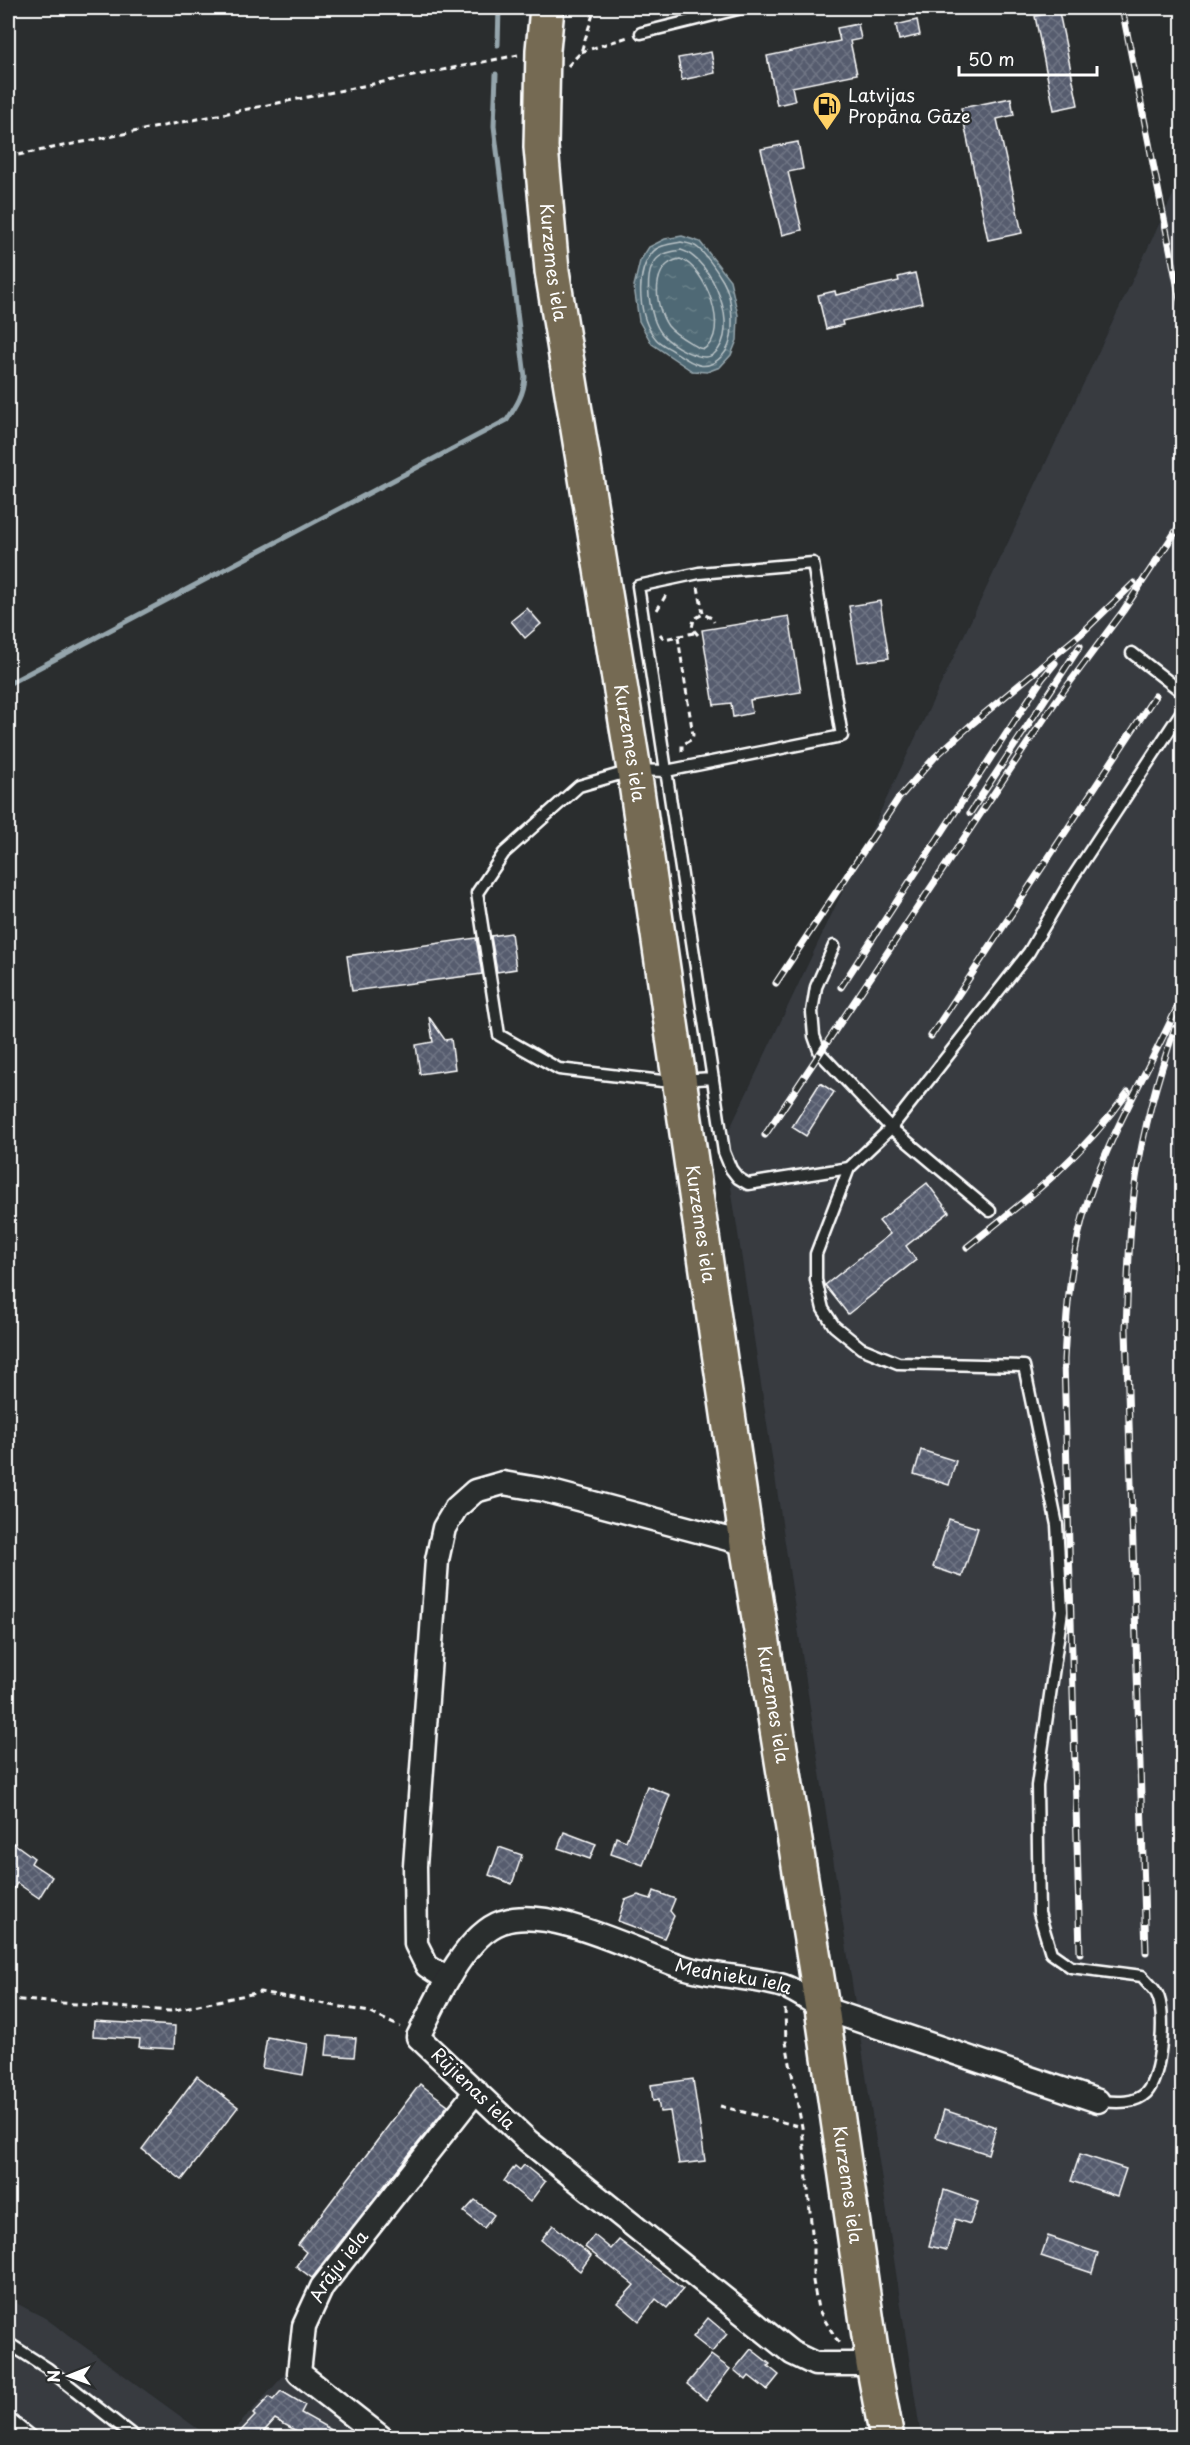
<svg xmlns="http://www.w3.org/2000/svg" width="1190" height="2445" viewBox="0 0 1190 2445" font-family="'Playpen Sans',sans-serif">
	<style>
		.built { fill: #373b41 }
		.water { fill: url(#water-ripples); stroke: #95a5ac; stroke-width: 1.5 }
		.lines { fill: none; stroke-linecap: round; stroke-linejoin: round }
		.shore { stroke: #b9c3c7; stroke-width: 1.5 }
		.stream { stroke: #95a5ac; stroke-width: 5 }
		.building { fill: url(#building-cross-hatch); stroke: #fff; stroke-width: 1.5 }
		.service-casing { stroke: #fff; stroke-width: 15 }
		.minor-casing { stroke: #fff; stroke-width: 27 }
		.trunk-casing { stroke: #fff; stroke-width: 38 }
		.path { stroke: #fff; stroke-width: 3; stroke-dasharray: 6 4.5; stroke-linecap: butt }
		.service { stroke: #2a2d2e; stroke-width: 10 }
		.minor { stroke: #2a2d2e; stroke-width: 22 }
		.trunk { stroke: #746b52; stroke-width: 33 }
		.rail-casing { stroke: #fff; stroke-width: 7 }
		.rail { stroke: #2a2d2e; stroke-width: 4.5; stroke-dasharray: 14; stroke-linecap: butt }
		.labels { text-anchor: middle; stroke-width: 4.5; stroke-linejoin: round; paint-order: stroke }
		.poi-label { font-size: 18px; fill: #fff; stroke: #2a2d2e; text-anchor: start }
		.street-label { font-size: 18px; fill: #fff; stroke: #2a2d2e }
	</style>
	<defs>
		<pattern id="water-ripples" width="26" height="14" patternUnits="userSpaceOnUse" patternTransform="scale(1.5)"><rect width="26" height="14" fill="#4f6974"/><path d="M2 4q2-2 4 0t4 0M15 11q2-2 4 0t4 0" fill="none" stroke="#698089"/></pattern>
		<pattern id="building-cross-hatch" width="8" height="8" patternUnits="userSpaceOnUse" patternTransform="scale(1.5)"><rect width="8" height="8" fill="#565c6e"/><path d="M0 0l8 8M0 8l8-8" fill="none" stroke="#6f7484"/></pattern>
	</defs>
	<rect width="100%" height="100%" fill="#2a2d2e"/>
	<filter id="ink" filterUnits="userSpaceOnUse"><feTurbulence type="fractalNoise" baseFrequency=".0167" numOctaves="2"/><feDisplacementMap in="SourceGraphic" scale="12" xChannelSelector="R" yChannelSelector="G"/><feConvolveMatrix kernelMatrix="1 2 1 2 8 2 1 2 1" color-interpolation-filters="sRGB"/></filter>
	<g filter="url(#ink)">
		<g class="built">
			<polygon points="1182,176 1182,2437 921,2437 724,1141"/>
			<polygon points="8,2299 45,2318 209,2437 8,2437"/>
			<polygon points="285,2374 367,2437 227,2438"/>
		</g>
		<polygon class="water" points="682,236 700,242 730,280 738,315 737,340 731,355 720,367 707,372 692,371 652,344 639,321 634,286 640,261 649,247 665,239"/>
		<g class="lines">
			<g class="shore">
				<path d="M681 242C686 243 694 244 698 248 707 256 717 271 723 281 733 298 737 340 723 355 706 374 693 364 675 352 670 348 661 345 656 339 639 319 634 275 652 253 658 245 671 244 681 242Z"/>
				<path d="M681 250C712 259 742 330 714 354 702 364 671 345 662 334 649 319 641 271 659 257 665 252 674 251 681 250Z"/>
				<path d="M680 259C705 266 731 333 704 349L699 348C690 342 675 335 668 326 654 306 650 264 680 259Z"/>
			</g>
			<g class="stream">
				<polyline points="498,45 499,8"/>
				<path d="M8 684 507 420C517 405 524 394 525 377L494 126 496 74"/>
			</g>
		</g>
		<g class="building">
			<polygon points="1059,12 1078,105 1054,110 1035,16"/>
			<polygon points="917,20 920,35 899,40 896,25"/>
			<polygon points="858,24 861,39 850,41 857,74 792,87 795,101 777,105 767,56 840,41 837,28"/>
			<polygon points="711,52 715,73 682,80 678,58"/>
			<polygon points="1011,98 1014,115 997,119 1022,233 988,240 961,108"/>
			<polygon points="798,142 803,169 788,172 802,230 782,235 761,149"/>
			<polygon points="915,273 922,303 842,321 843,325 826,329 818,295 835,291 836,295 899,281 898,277"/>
			<polygon points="880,601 889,658 858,662 849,606"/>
			<polygon points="527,608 541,624 525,638 511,621"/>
			<polygon points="789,616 801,692 750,700 752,713 733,717 731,703 714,705 702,630"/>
			<polygon points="511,933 516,969 497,972 491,936"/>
			<polygon points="476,938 482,974 352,991 347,956"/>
			<polygon points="429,1017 445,1040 451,1039 455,1069 420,1074 416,1045 433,1042"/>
			<polygon points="820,1083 834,1092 806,1136 792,1127"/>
			<polygon points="927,1183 949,1212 906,1246 916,1260 848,1314 825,1285 890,1234 879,1221"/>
			<polygon points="921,1450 956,1461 949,1485 914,1474"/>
			<polygon points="949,1519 978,1528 962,1577 933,1567"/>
			<polygon points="647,1786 670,1795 643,1865 611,1854 616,1837 626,1841"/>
			<polygon points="564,1832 596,1844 590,1859 558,1848"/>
			<polygon points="8,1839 34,1858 31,1863 52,1877 39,1898 17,1883 8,1899"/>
			<polygon points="499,1847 522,1855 512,1884 489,1875"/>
			<polygon points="654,1891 675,1899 670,1911 674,1916 664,1938 618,1921 625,1900 638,1895 651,1899"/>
			<polygon points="94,2021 175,2026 174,2049 139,2047 140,2039 93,2036"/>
			<polygon points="328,2036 356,2038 354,2057 326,2055"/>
			<polygon points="267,2037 308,2044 303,2075 262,2068"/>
			<polygon points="197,2076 238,2107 182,2180 142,2149"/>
			<polygon points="693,2079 705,2161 679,2164 670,2111 660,2112 658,2100 653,2101 651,2085"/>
			<polygon points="420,2084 448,2105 312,2278 296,2266 306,2252 298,2245"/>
			<polygon points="944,2110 996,2127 988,2154 936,2137"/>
			<polygon points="1080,2154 1126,2169 1117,2196 1071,2181"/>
			<polygon points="524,2165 545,2182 530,2202 504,2181 515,2166 520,2170"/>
			<polygon points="944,2190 978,2202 970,2224 955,2219 947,2250 929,2246"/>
			<polygon points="475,2200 494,2215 484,2228 464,2212"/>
			<polygon points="553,2225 591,2256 580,2271 541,2240"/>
			<polygon points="594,2235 611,2249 619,2240 683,2289 667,2308 656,2299 639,2321 618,2303 634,2285 585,2247"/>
			<polygon points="1048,2236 1098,2253 1092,2273 1041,2256"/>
			<polygon points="708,2318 727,2334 712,2352 693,2337"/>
			<polygon points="751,2349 770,2364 768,2366 779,2375 767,2390 749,2376 746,2380 734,2370"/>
			<polygon points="711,2355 730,2369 706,2400 687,2384"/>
			<polygon points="281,2391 305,2405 301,2413 346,2438 309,2438 275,2419 258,2438 234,2438 255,2416 253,2414 269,2397 273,2400"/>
		</g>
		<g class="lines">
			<g class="service-casing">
				<g id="service">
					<polyline points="641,33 742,8"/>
					<polyline points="1132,653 1182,692"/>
					<polyline points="834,946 816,987 812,1012 814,1036 820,1053 891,1128 990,1211"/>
					<polyline points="713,1078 662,1081 559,1069 499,1035 477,893 504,853 579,786 634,770 666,771 842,736 813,563 699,573 638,586 724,1152 731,1169 738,1178 748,1184 849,1168 891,1128 1029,952 1071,880 1182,711"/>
					<path d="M849 1168 816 1254V1280L823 1309 834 1326 861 1348 898 1363 1024 1366 1057 1525 1062 1611 1037 1786 1039 1913 1051 1953 1071 1967 1142 1976C1147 1982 1154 1988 1157 1994 1167 2012 1161 2077 1146 2093 1134 2105 1113 2102 1098 2101"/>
					<polyline points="8,2343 47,2368 136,2438"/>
					<polyline points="8,2418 33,2438"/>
				</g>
			</g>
			<g class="minor-casing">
				<g id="minor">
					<polyline points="447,1979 427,1966 416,1944 415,1866 437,1560 444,1528 456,1508 475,1491 503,1483 544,1490 747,1544"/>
					<path id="s1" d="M873 2364H815L792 2353 528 2141 418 2037C435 2003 464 1935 502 1922 548 1905 635 1951 680 1966 713 1977 750 1976 783 1986 796 1990 810 2001 822 2008L1098 2101"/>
					<path id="s2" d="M382 2438 299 2373 304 2326 322 2287 476 2091"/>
				</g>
			</g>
			<g class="trunk-casing">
				<g id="trunk">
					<path id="s3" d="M547 8 543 50 541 147 552 271 634 770 747 1544 822 2008 873 2364 887 2438"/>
				</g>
			</g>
			<g class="path">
				<polyline points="581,52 628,37"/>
				<polyline points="568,66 581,52 595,8"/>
				<polyline points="8,157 518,55"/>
				<polyline points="698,587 703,613"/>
				<polyline points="657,610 666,595"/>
				<polyline points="660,634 664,639 694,633"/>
				<polyline points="698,635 692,628 694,619 703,614 712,618 714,622"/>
				<polyline points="678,637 693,735 692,739 682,745 682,754"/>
				<polyline points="8,1999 170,2011 260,1992 369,2012 400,2027"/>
				<polyline points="785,2009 786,2042 802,2127 813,2243 813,2281 818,2309 840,2345"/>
				<polyline points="720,2106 802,2127"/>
			</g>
			<use href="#service" class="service"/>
			<use href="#minor" class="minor"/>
			<use href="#trunk" class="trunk"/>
			<g class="rail-casing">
				<g id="rail">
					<polyline points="1122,8 1182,309"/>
					<polyline points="970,813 1080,646"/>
					<polyline points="776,983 898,799 935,757 973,723 1083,632 1134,583"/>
					<polyline points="841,987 1042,679 1055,663"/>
					<polyline points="931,1036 1155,696"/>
					<polyline points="765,1135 1056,701 1123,611 1182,522"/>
					<path d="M967 1247C1029 1198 1082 1157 1128 1092"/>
					<path d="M1146 1952 1126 1329C1128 1279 1129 1228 1136 1178 1144 1127 1158 1076 1175 1028"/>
					<path d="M1080 1953 1064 1360C1067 1305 1071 1250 1089 1197 1113 1127 1152 1064 1182 997"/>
				</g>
			</g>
			<use href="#rail" class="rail"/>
		</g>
	</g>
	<defs>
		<g id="fuel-pin" transform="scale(1.5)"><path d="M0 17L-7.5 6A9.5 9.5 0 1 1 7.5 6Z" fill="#ffd166" stroke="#2a2d2e"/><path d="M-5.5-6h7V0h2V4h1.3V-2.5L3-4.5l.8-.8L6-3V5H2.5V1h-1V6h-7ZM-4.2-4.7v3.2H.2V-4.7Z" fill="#111"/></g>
	</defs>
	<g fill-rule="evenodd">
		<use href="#fuel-pin" x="827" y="106"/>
	</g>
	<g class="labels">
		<g class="poi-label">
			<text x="848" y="102">Latvijas<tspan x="848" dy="21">Propāna Gāze</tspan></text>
		</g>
		<g class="street-label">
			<text dy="6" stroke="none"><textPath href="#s3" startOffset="255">Kurzemes iela</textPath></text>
			<text dy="6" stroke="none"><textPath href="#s3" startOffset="742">Kurzemes iela</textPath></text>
			<text dy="6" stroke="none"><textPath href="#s3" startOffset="1228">Kurzemes iela</textPath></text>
			<text dy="6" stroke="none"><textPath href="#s3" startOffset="1714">Kurzemes iela</textPath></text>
			<text dy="6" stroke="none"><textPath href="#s1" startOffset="960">Mednieku iela</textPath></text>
			<text transform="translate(473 2089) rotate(44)" y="6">Rūjienas iela</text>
			<text dy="6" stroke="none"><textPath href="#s3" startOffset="2200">Kurzemes iela</textPath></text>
			<text dy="6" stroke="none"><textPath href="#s2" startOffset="222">Arāju iela</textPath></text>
		</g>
	</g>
	<rect width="1190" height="2445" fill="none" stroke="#2a2d2e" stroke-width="30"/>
	<rect x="15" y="15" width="1160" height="2415" fill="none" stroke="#fff" stroke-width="2" filter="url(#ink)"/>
	<g transform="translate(69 2376) rotate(269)" stroke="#2a2d2e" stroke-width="4.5" paint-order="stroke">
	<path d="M0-4.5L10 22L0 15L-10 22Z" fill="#ffffff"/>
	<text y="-9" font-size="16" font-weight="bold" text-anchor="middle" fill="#ffffff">N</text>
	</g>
	<path d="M959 66v9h138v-9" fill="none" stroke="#ffffff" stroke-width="3"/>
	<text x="968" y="66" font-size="18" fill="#ffffff" stroke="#2a2d2e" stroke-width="4.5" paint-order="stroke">50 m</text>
</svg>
